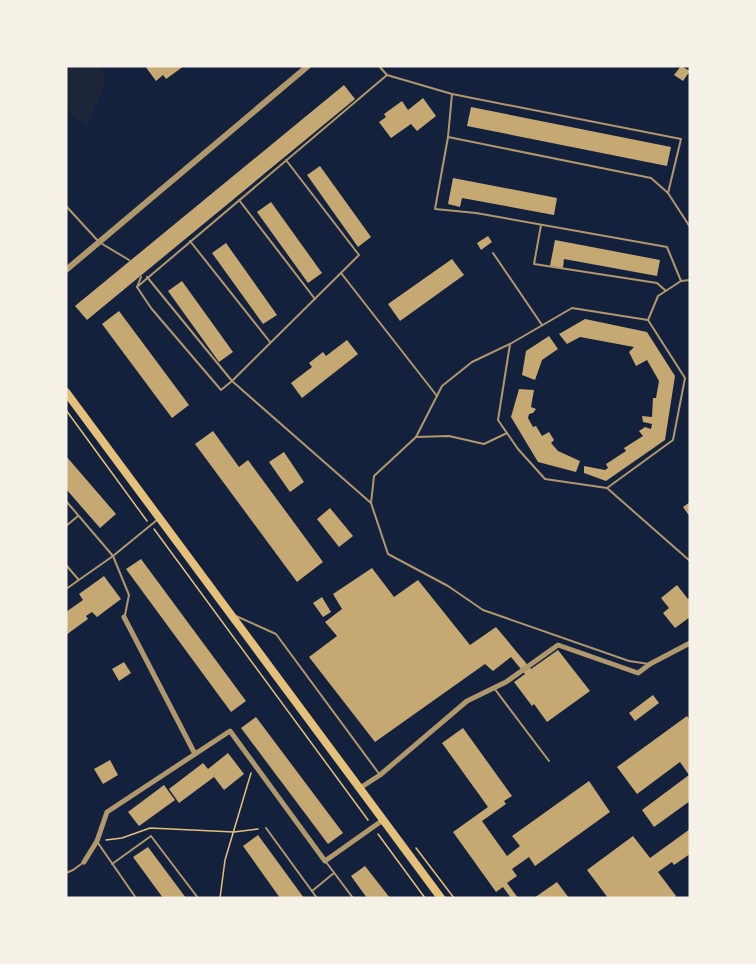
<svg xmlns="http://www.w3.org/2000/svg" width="756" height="964" viewBox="0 0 756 964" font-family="'Alegreya Sans',sans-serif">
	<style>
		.green { fill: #1d2539 }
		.building { fill: #c6a872 }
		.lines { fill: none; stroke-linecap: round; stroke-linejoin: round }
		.path { stroke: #e5c07b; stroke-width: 1.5 }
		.service { stroke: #b1986c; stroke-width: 2 }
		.minor { stroke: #b1986c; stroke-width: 5 }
		.tertiary { stroke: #b1986c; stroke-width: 6 }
		.secondary { stroke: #e5c07b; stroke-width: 8 }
	</style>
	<rect width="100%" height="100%" fill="#14213d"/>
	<polygon class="green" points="66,66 101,66 106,81 87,127 66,110"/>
	<g class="building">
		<polygon points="145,66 184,66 166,79 163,75 156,81"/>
		<polygon points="681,66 690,71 683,81 674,75"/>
		<polygon points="344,85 355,99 87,320 75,306"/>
		<polygon points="423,98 436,116 417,131 411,124 391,138 379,122 386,117 384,114 402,101 408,110"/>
		<polygon points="471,107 671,147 667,166 467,126"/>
		<polygon points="320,166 371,237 358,247 307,175"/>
		<polygon points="453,178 557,198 554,215 462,198 460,207 448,204"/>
		<polygon points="271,202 322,273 308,283 257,212"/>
		<polygon points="488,236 492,242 481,250 477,243"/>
		<polygon points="555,240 660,260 657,276 564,259 563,268 550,266"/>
		<polygon points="226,243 277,315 263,324 212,253"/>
		<polygon points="452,259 464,275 400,321 388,304"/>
		<polygon points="182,281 233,352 219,362 168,291"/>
		<polygon points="119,311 189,405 172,418 102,324"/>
		<polygon points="585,319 647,332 675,376 665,440 606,481 584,473 584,466 605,470 608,468 606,464 626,451 624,448 643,436 639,431 645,427 651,429 652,424 643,422 642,416 652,417 653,398 656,398 659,381 647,360 636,366 629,352 634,347 580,337 567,344 559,334"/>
		<polygon points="549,336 558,349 542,360 535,380 522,375 526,351"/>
		<polygon points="347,340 358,354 302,398 291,383 312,367 309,363 323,352 326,356"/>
		<polygon points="519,389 534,390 531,407 536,409 533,413 529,414 528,418 533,427 536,426 542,436 549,432 554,440 551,443 558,451 580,461 576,472 538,462 511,417"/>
		<polygon points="213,431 239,467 248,460 323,562 297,582 195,444"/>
		<polygon points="284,452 304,482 290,492 269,462"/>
		<polygon points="66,456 116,514 100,528 66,489"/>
		<polygon points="690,502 690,517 683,507"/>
		<polygon points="330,508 353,536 339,547 317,519"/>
		<polygon points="141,559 246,701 231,712 126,569"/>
		<polygon points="372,568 394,597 418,580 470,645 496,627 531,669 558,650 590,691 547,722 534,704 532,706 514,682 525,674 511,657 493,671 485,664 375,742 309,657 337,636 325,622 342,609 333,594"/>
		<polygon points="104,576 121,599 97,617 92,612 86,616 88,619 66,635 66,612 83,600 79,594"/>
		<polygon points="677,585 688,599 690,598 690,617 675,628 663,613 669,608 661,598"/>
		<polygon points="322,597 331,612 323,617 313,603"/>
		<polygon points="124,662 131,673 119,681 112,669"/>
		<polygon points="653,695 659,703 635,721 629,713"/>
		<polygon points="687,716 690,720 690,801 654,827 642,810 689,775 680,762 637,794 617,767"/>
		<polygon points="256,717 343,833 328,844 241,728"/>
		<polygon points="463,728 512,796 504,801 506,804 482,821 507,856 520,846 512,836 589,781 610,812 535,866 529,857 512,869 517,876 507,883 518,898 511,898 503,887 496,892 453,832 488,807 442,743"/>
		<polygon points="228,753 244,774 224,790 214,777 179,803 169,789 203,763 208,769"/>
		<polygon points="110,760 118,775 103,784 94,769"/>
		<polygon points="164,785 175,800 139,826 128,812"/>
		<polygon points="690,829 690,854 674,865 672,862 658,872 676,896 674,898 608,898 587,870 633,836 650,858"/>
		<polygon points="258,835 304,898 280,898 243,846"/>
		<polygon points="148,847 186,898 163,898 133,857"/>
		<polygon points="365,866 390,898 367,898 351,876"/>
		<polygon points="557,882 569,898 534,898"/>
	</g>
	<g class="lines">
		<g class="path">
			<polyline points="66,410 147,521"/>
			<polyline points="154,529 368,820"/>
			<polyline points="378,834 425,898"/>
			<polyline points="106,840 122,838 150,828 234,832 258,829"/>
			<polyline points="416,848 454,898"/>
			<polyline points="220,898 225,860 251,773"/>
		</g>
		<g class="service">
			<polyline points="379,66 387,75 452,94 448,137 435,209 476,213 667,247 681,281"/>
			<polyline points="452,94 681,139 668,193"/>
			<polyline points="448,137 651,178 668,193 690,227"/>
			<polyline points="239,200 315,299"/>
			<polyline points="66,206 99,242 129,260"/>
			<polyline points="541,225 534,264 657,283 666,291"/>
			<polyline points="190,241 270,342"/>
			<polyline points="493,253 542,325"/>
			<polyline points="341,273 437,396"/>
			<polyline points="141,277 137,287 387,75"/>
			<polyline points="147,277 232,381 359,255 286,160"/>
			<polyline points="137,287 151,308 221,390 232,381 371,503 388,554 448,586 483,610 629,661 649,664"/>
			<polyline points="648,320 658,296 681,281 690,280"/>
			<polyline points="416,437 442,386 472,362 510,344"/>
			<polyline points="607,488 673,440 685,378 648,320 572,308 510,344 498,420 518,449 545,479 607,488 690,561"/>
			<polyline points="66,501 113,556 129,595 125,615"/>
			<polyline points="371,503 374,476 416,437 449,436 484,444 507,433"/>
			<polyline points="66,526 78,516"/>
			<polyline points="66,565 78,579"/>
			<polyline points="66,589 113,556 157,520"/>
			<polyline points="236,616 276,634 380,775"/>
			<polyline points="494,688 549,761"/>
			<polyline points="266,828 317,898"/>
			<polyline points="98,843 136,898"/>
			<polyline points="326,862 353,898"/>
			<polyline points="112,864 151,836 198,898"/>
			<polyline points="66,873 73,870 84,862"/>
			<polyline points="312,891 334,873"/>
		</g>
		<g class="minor">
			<polyline points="124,617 195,754"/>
			<polyline points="360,788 380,775 467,701 506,682 558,645 638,673 650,664 690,643"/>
			<polyline points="84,862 97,841 107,812 230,731 325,861 383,820"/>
		</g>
		<polyline class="tertiary" points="66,270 308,66"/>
		<polyline class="secondary" points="66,392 441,898"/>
	</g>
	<rect width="756" height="964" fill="none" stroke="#f6f1e7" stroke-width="135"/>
</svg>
